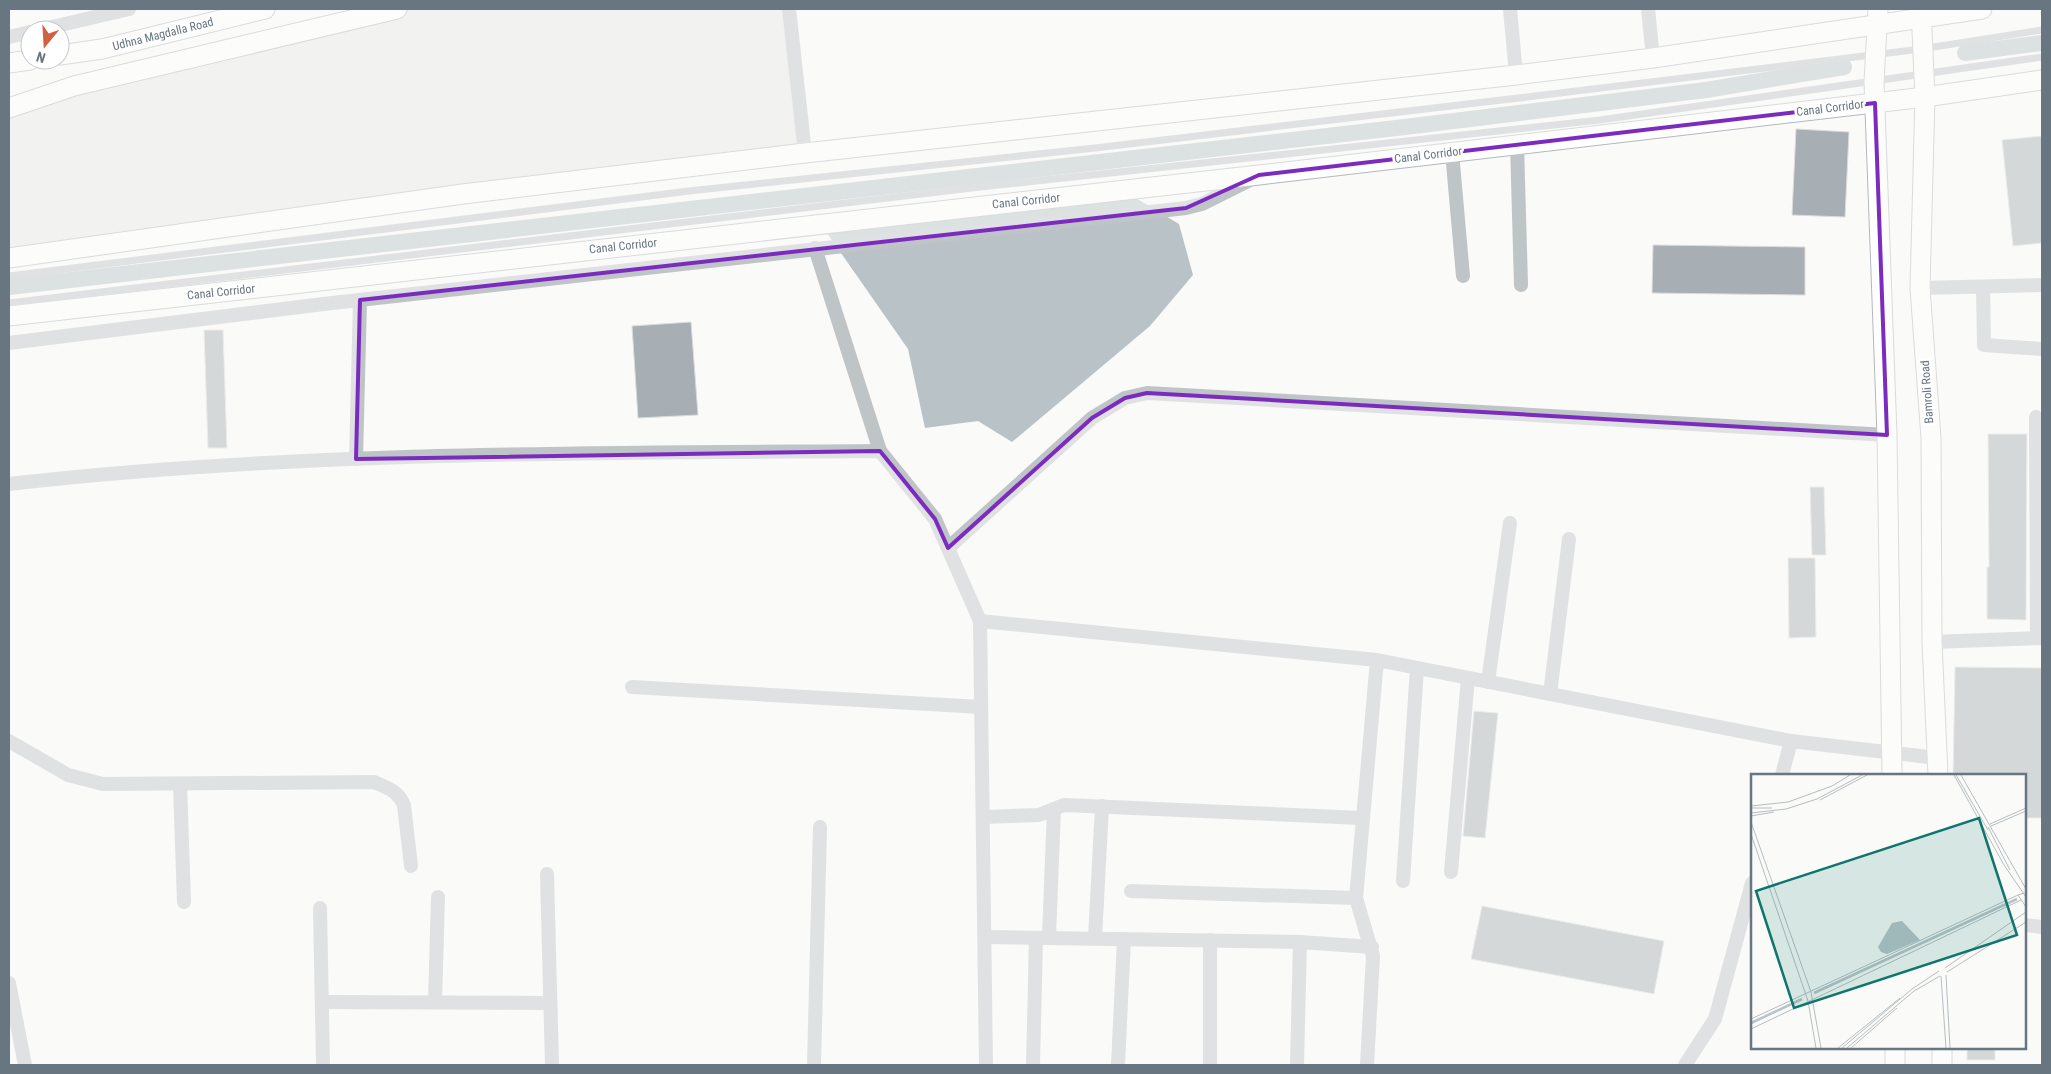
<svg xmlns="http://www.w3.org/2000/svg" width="2051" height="1074" viewBox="0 0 2051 1074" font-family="'Roboto Condensed',sans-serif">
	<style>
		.built { fill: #e8e9e8 }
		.water { fill: #b9c3c7 }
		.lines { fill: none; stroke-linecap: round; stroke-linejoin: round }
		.canal { stroke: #b9c3c7; stroke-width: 16 }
		.building { fill: #a7afb4; stroke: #dcdcda }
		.secondary-casing { stroke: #b2b8bc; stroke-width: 21 }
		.lane { stroke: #bfc4c7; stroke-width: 7 }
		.street { stroke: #bfc4c7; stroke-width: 14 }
		.secondary { stroke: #fff; stroke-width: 19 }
		.marked { fill: none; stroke: #7b2cbf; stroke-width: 4; stroke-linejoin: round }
		.labels { text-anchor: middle; stroke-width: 5; stroke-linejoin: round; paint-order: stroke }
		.street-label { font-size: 12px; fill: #677680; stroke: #fff }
		.inset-river { fill: none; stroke: #b9c3c7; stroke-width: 2.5 }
		.inset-road { fill: none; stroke: #b6bdc1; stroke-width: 1 }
		.view { fill: #0f766e; fill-opacity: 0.15; stroke: #0f766e; stroke-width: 2.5 }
		.inset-edge { fill: none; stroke: #677680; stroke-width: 2.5 }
	</style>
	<rect width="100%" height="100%" fill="#fafaf8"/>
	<polygon class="built" points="408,9 785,9 800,149 9,253 9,114 67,92"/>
	<polygon class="water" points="1134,197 1179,224 1193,275 1150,326 1012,442 978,421 925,428 908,349 820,223"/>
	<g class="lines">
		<g class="canal">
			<polyline points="1965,53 2042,43"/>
			<polyline points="9,287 1405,127 1706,90 1844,67"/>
		</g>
	</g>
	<g class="building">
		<polygon points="1796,129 1849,132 1845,217 1792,215"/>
		<polygon points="2042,136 2042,243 2013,246 2002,140"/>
		<polygon points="1653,245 1805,247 1805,295 1652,293"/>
		<polygon points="691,322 698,415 638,418 632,326"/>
		<polygon points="204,330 223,330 227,448 208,448"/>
		<polygon points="1988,434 2027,434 2026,620 1987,619 1987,567 1989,567"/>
		<polygon points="1810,487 1824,487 1826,555 1812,555"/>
		<polygon points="1788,558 1815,558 1816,637 1789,638"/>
		<polygon points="1955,667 2042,668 2042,818 2025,818 2025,775 1953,775"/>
		<polygon points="1474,711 1498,713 1485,838 1463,836"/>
		<polygon points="1482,906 1664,941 1654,994 1471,959"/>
		<rect x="1967" y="1048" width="28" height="12"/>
	</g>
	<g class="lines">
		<g class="secondary-casing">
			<g id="secondary">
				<polyline points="1878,9 1874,82 1887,435 1892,775"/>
				<polyline points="1921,9 1925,97 1920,288 1931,438 1932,642 1938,775"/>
				<polyline points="60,55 102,49 265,9"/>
				<polyline points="9,63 30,60"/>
				<polyline points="9,108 74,86 397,9"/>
				<polyline points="9,258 463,194 805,153 1516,75 1653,58 1982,9"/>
				<polyline points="9,316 1259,175 1925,97 2042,80"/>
				<polyline points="1895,1048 1895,1065"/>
				<polyline points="1942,1048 1942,1065"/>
			</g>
		</g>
		<g class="lane">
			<polyline points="9,276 689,191 1095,148 1527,97 1921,49 2042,30"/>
			<polyline points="9,303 980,187 1600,120 2042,57"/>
		</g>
		<g class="street">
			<polyline points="789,9 805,153"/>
			<polyline points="1510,9 1516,75"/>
			<polyline points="1648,9 1653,58"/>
			<polyline points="39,30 129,9"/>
			<polyline points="9,37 30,32"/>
			<polyline points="1517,144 1521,285"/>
			<polyline points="1452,152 1463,276"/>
			<polyline points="815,248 880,451"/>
			<polyline points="1983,287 1984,345 2042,349"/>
			<polyline points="1920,288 2042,285"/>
			<polyline points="9,343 332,303 1186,208 1202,204 1252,179"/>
			<polyline points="2036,417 2037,638"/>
			<polyline points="356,459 360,300"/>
			<path d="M9 484C298 451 590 453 880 451L935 519 980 621 986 1065"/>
			<polyline points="948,548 1092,418 1125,398 1147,393 1887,435"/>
			<polyline points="980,621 1377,660 1791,741 1937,758"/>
			<polyline points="1932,642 2042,638"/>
			<polyline points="1488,682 1510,523"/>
			<polyline points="632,687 981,707"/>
			<polyline points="1550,694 1569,539"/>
			<path d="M9 741 68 775 103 784 374 782C388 788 398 791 404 805L411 866"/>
			<polyline points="1782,775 1791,741"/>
			<polyline points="180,784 184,902"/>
			<polyline points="983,817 1039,815 1064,805 1362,818"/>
			<polyline points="1451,872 1468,678"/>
			<polyline points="547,874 552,1065"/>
			<polyline points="1403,881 1417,668"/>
			<polyline points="1131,891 1356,898"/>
			<polyline points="320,908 323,1065"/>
			<polyline points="2025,925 2042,927"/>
			<polyline points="1049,936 1054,809"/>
			<polyline points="985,937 1300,942 1372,947"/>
			<polyline points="1095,938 1102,806"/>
			<polyline points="9,983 25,1065"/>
			<polyline points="322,1002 550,1003"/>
			<polyline points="435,1002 438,897"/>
			<polyline points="814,1065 820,827"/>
			<polyline points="1033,1065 1036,938"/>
			<polyline points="1118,1065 1124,939"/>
			<polyline points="1210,1065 1210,940"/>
			<polyline points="1297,1065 1300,942"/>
			<polyline points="1367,1065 1373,956 1356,898 1377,660"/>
			<polyline points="1685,1065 1715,1019 1752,883"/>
		</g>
		<use href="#secondary" class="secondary"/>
	</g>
	<path d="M0 0H2051V1074H0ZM1875 103 1887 435 1147 393 1125 398 1092 418 948 548 935 519 880 451 356 459 360 300 1186 208 1259 175Z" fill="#fafaf8" fill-opacity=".55" fill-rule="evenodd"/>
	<path class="marked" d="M1875 103 1887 435 1147 393 1125 398 1092 418 948 548 935 519 880 451 356 459 360 300 1186 208 1259 175Z"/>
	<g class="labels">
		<g class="street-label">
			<text transform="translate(163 34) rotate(-14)" y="4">Udhna Magdalla Road</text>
			<text transform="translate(1830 108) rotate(-7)" y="4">Canal Corridor</text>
			<text transform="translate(1428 155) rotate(-7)" y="4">Canal Corridor</text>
			<text transform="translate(1026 201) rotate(-6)" y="4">Canal Corridor</text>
			<text transform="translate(623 246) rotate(-6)" y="4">Canal Corridor</text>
			<text transform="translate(221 292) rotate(-6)" y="4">Canal Corridor</text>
			<text transform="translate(1927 392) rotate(-94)" y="4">Bamroli Road</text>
		</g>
	</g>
	<g transform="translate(1751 774)">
		<rect width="275" height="275" fill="#fafaf8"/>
		<path d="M151 147 169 166 136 180 130 178 127 173 141 149Z" fill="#b9c3c7"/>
		<path class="inset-river" d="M63 219 266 125M0 249 51 225"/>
		<path class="inset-road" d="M203 1 253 91 275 123M205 1 237 56M210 1 275 115M69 26 116 1M0 32 37 28 81 12 99 1M0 34H21M0 39 35 35 66 25 111 1M0 42 23 38M0 48 60 218 70 274M239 50 275 34M240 52 275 37M237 53 259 96M0 60 57 227 65 274M273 119 267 121 275 133M194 194 275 138M196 198 275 148M195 201 199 274M190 202 195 274M0 245 267 121M0 255 270 126M87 274 149 224M91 274 161 215 188 197M96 274 163 217 189 202M100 274 146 234"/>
		<path class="view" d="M228 44 266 161 43 234 5 117Z"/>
		<rect width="275" height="275" class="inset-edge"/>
	</g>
	<rect width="2051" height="1074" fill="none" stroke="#677680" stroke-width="20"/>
	<g transform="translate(45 45) rotate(198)"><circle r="24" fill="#ffffff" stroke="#c2c8cc"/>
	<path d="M0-4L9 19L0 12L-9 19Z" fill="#d06141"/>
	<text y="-8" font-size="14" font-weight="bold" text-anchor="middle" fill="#677680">N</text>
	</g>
</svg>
